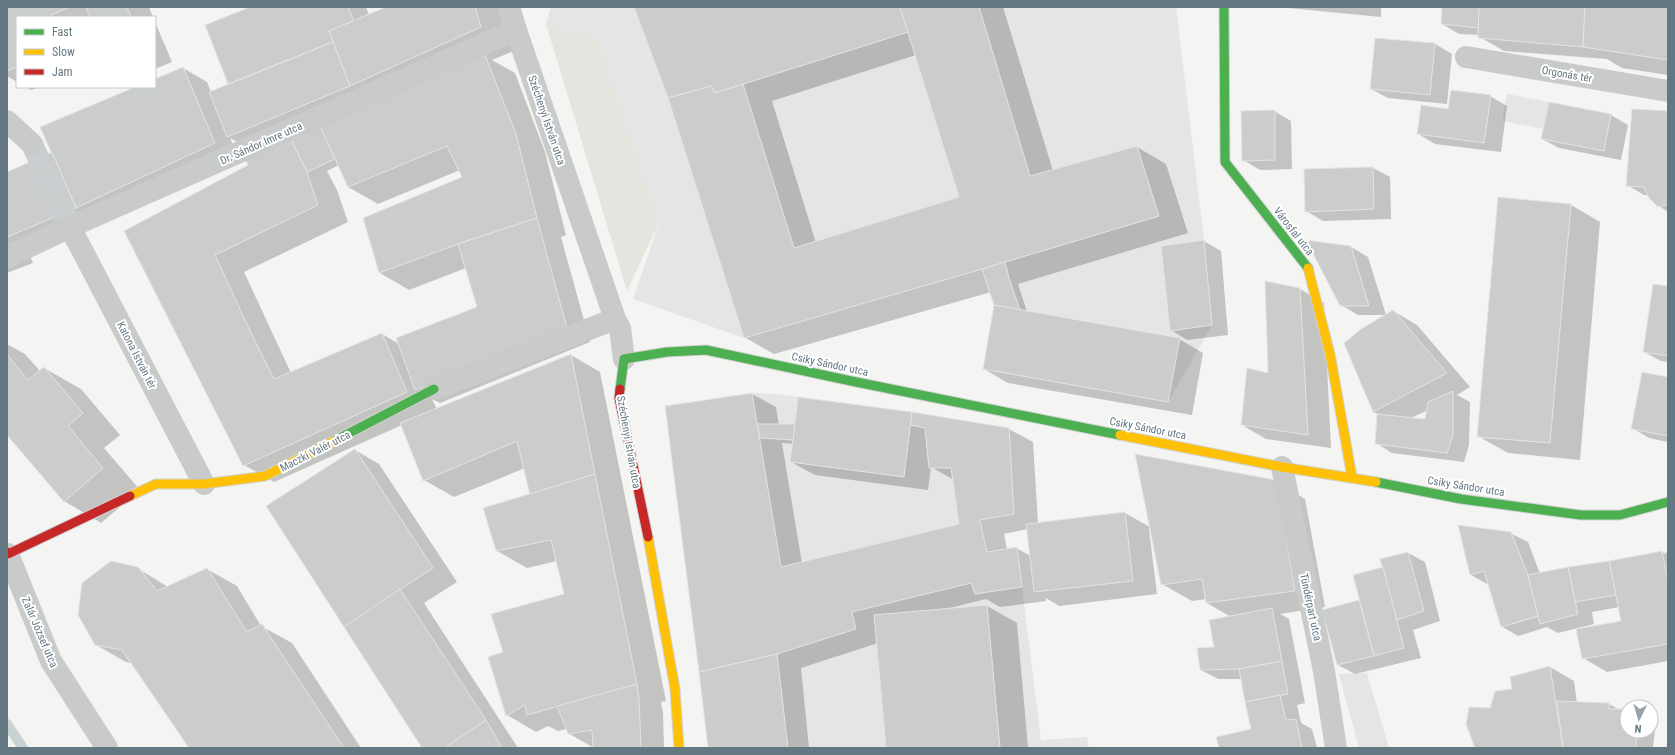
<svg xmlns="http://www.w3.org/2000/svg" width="1675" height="755" viewBox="0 0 1675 755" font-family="'Roboto Condensed',sans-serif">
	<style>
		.built { fill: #e4e6e5 }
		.green { fill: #e3e6df }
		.shadow { fill: #0003; fill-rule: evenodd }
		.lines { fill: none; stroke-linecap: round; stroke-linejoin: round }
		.stream { stroke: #c8d2d3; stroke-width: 10 }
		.building { fill: #cbcdcd; stroke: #e4e4e2 }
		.street-tunnel { stroke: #c9cfd1; stroke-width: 22; stroke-dasharray: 22 11; stroke-linecap: butt }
		.fast-casing { stroke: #d0d2d2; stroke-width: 11 }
		.slow-casing { stroke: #d0d2d2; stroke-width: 11 }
		.jam-casing { stroke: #d0d2d2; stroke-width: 11 }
		.street { stroke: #c9caca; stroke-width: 22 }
		.fast { stroke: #4caf50; stroke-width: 9 }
		.slow { stroke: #ffc107; stroke-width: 9 }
		.jam { stroke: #c62828; stroke-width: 9 }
		.labels { text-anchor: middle; stroke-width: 4; stroke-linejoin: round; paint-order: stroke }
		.street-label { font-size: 11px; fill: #647883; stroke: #fff }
	</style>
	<rect width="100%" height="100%" fill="#f4f4f2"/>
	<g class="built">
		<polygon points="551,7 1176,7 1204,240 1212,325 1168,402 983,369 994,305 982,269 744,338 633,299 659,223 598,39 546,24"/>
		<polygon points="1507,94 1549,102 1544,129 1502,121"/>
		<polygon points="752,393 776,394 912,412 1009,428 1014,514 981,520 987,551 1017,547 1041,740 1087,737 1089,748 708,748 709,400"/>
		<polygon points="1367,673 1389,748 1359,748 1339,674"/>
	</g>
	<polygon class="green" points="546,24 598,39 659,223 627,291"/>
	<g class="shadow">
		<polygon points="7,7 149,7 153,17 17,17 17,82 7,76"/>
		<path d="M253 7H366L369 15 389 7H505L518 49 492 60 515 73 545 152 566 235 561 237 590 342 440 403 432 399 437 409 571 355 600 372 666 701 661 702 663 713 664 748H594L568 733 567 729 558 731 548 726 536 732 507 715 504 653 565 595 557 561 527 568 497 551 531 495 525 468 454 497 424 480 402 425 274 482 244 465 125 231 249 166 252 150 230 138 238 157 28 252 33 263 7 273V173L53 153 137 87H155V80L183 68 207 82 211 92 230 85 206 26ZM339 165 348 187 378 204 460 170 464 178 380 273 409 290 466 268 478 308 399 344 382 334 291 373 244 272 348 222 337 190 327 171Z"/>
		<path d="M635 7H1003L1053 171 1137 147 1166 164 1188 233 1018 284 1027 312 1179 339 1203 353 1192 415 1008 383 984 369 995 305 991 292 774 354 744 337 669 98ZM916 55 960 198 816 243 772 101Z"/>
		<polygon points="1277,7 1381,7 1381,17 1278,7"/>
		<polygon points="1443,7 1668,7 1668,75 1622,68 1607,59 1504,51 1480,37 1480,35 1459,34 1442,24"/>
		<polygon points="155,22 172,62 155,69"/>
		<polygon points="1376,39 1435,44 1452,54 1447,104 1388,98 1371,89"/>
		<polygon points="25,87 40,87 31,90"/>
		<polygon points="1490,96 1507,106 1501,152 1435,144 1418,134 1449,110"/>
		<polygon points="1549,103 1611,115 1628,125 1621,160 1559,148 1542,139"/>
		<polygon points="1274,111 1291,121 1292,169 1260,170 1243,160"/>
		<polygon points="1668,112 1668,212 1659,206 1648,195 1644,195 1627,185"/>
		<polygon points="1373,168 1390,177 1391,219 1323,221 1306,211 1305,170"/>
		<polygon points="1571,205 1600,222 1580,460 1508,453 1478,436"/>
		<polygon points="1204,241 1221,251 1228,335 1187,340 1171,330"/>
		<polygon points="1351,247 1368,257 1386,315 1358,315 1341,305"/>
		<polygon points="1668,287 1668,362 1661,361 1644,352"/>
		<polygon points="1300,289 1324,303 1331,448 1266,439 1242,425 1269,374"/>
		<path d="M1393 311 1417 325 1470 387 1457 395 1470 402 1469 445 1464 462 1392 453 1376 443 1378 414 1373 412ZM1428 410 1426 420 1411 418Z"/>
		<polygon points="7,344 25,354 40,371 44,368 81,389 120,435 104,448 140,490 101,523 64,501 7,434"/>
		<polygon points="1668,378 1668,442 1649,438 1632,428"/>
		<path d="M752 394 776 407 779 425H795L912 413 1009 429 1033 442 1038 523 1125 513 1150 527 1275 481 1305 499 1325 607 1280 614 1289 619 1305 703 1297 705 1301 723 1312 729 1317 748H1220L1252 730 1242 679H1218L1201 670 1215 648 1231 617 1207 603 1206 599 1192 601 1162 584 1151 529H1149L1157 594 1059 606 1046 598V601L1000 607 986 599 946 609 987 606 1017 623 1028 748H887L878 643 801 668 809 748H709L667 407ZM782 443 793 444 791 462 815 475 928 490 931 467 954 480 960 525 802 563ZM1028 529 1031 556 1016 548 1007 549 1004 534Z"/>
		<polygon points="355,450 379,464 457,582 424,603 518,748 423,748"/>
		<path d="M1510 533 1528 542 1540 574 1662 552 1666 554V552H1668V661L1607 672 1583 658 1622 622 1619 607 1592 612 1594 624 1558 633 1547 627 1518 636 1501 626 1489 585 1471 575ZM1542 613 1543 615 1513 624V622Z"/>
		<polygon points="1408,553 1425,562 1440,621 1413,630 1421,658 1355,674 1338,665 1323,611 1360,601 1384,568"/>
		<polygon points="137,568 168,587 207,569 237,586 261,626 292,643 361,748 190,748 132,663 126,662 96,645"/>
		<polygon points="1550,667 1574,681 1577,703 1609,704 1620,710 1627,710 1627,731 1651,731 1651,718 1656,720 1653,748 1476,748 1474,746 1467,724 1491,709 1513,690"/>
	</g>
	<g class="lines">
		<polyline class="stream" points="7,724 23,748"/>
	</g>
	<g class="building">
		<polygon points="7,7 70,7 51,15 52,17 17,17 17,67 7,71"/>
		<polygon points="86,7 127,7 131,17 90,17"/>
		<polygon points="250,7 348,7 354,21 329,31 333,42 228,84 205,25"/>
		<polygon points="386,7 475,7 481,27 350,86 329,31"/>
		<polygon points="634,7 900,7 908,32 715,93 711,86 668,98"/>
		<polygon points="900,7 979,7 1030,176 1137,146 1159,216 982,269 744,338 668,98 711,86 715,93 743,84 794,248 959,197"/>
		<polygon points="1442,7 1479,7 1479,28 1441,24"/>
		<polygon points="1479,7 1585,7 1583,47 1478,38"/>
		<polygon points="1585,7 1668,7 1668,60 1583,47"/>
		<polygon points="1375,38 1435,43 1430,95 1370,89"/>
		<polygon points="333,42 350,86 227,137 209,92"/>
		<polygon points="485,55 516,134 537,218 458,244 379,273 363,218 462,177 447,146 348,187 319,124"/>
		<polygon points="183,67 215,143 76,208 40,127 135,87 155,87 155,79"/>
		<polygon points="1451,90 1491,95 1484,143 1417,134 1421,105 1448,109"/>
		<polygon points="1549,102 1611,114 1604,151 1541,139"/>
		<polygon points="1632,109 1668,111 1668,204 1658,207 1649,198 1644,187 1626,186"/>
		<polygon points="1275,110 1275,160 1242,161 1241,111"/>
		<polygon points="319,124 335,159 307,172 290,138"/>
		<polygon points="290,138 307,172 318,205 215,255 252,335 274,379 382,333 407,392 243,466 124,231 248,165 244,157"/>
		<polygon points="52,152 76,208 7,237 7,172"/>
		<polygon points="1373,167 1374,209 1305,212 1304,169"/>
		<polygon points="1498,197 1571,204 1550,443 1477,437"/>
		<polygon points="537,218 567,328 415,390 396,338 477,307 458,244"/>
		<polygon points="1204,240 1212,325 1170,331 1161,246"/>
		<polygon points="1306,240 1351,246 1369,306 1340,306"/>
		<polygon points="1005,262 1009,278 1020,310 994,305 982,269"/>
		<polygon points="1265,281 1300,288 1308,435 1241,425 1247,368 1268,373"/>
		<polygon points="1653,284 1668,286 1668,356 1643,352"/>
		<polygon points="994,305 1180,338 1168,402 983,369"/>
		<polygon points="1393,310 1447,373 1373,412 1344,343 1361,329"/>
		<polygon points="7,354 28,380 44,367 83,413 68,426 103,468 64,502 7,435"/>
		<polygon points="571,354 595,474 530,495 517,441 423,481 400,423"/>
		<polygon points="1642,372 1668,377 1668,436 1631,429"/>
		<polygon points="1453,391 1453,435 1447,453 1375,444 1377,414 1425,419 1428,402"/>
		<polygon points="752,393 781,567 959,524 951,468 929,468 925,428 910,425 912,412 1009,428 1014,514 980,520 987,552 1017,547 1022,587 975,594 971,583 852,612 856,629 777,654 699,672 665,406"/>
		<polygon points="798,397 912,412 904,477 790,462"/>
		<polygon points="757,424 795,424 793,440 760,438"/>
		<polygon points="355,449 433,568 344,627 266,506"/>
		<polygon points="1135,454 1276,480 1295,591 1206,603 1202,579 1161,585"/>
		<polygon points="595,474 637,684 527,715 525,705 506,716 488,657 503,652 491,614 564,594 551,540 496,551 483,508"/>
		<polygon points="1125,512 1133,581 1034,592 1026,524"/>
		<polygon points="1458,525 1511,532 1528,575 1538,616 1501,627 1484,571 1470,575"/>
		<polygon points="1662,551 1668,581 1668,644 1582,659 1576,629 1621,621 1609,561"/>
		<polygon points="1408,552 1424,611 1397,620 1380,559"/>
		<polygon points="111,561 138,567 157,591 207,568 247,632 262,624 344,748 189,748 122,650 95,645 78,615 82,583"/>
		<polygon points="1609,561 1616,595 1575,602 1568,567"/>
		<polygon points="1383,567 1404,648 1374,656 1353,575"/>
		<polygon points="1568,567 1578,614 1540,624 1528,575"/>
		<polygon points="400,589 486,720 445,748 422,748 344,627"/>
		<polygon points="1359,600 1374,656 1337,665 1322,610"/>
		<polygon points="987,605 1000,748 886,748 874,615"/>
		<polygon points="1272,608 1282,661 1239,669 1200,670 1197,648 1214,647 1209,620"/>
		<polygon points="777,654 788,748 708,748 699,672"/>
		<polygon points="1282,661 1288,694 1245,702 1239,669"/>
		<polygon points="1550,666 1563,748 1475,748 1466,724 1469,707 1490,708 1495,691 1512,689 1510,677"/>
		<polygon points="637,684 639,699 641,748 593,748 592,730 568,734 557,706"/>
		<polygon points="1280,695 1286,720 1296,719 1302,748 1219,748 1216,737 1251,729 1245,702"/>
		<polygon points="1557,701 1609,703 1609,709 1627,709 1627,731 1637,731 1636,748 1563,748"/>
		<polygon points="486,720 502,748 445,748"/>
	</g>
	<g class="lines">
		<polyline class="street-tunnel" points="32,144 70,227"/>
		<g class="fast-casing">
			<g id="fast">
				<polyline points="1224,7 1225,162 1308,268"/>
				<polyline points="620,389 624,359 667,352 706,350 856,382 1120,435"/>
				<polyline points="334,441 434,389"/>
				<polyline points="1376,482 1461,499 1581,515 1620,515 1668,502"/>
			</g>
		</g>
		<g class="slow-casing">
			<g id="slow">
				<polyline points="1308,268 1330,354 1352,477"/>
				<polyline points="1120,435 1282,467 1376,482"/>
				<polyline points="130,496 156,484 204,484 265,476 334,441"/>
				<polyline points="648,537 675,689 679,748"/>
			</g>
		</g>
		<g class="jam-casing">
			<g id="jam">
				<polyline points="620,389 619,398 648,537"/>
				<polyline points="7,552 8,554 130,496"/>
			</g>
		</g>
		<g class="street">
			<polyline points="509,7 516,30 615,319 620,328 624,359"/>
			<polyline points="1466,57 1668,91"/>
			<polyline points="7,121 32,144"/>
			<polyline points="70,227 204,484"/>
			<polyline points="7,257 70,227 516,30"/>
			<polyline points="434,389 615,319"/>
			<polyline points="1282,467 1324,671 1336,748"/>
			<polyline points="8,554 51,661 107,748"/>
		</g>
		<use href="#fast" class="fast"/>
		<use href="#slow" class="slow"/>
		<use href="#jam" class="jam"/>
	</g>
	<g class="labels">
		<g class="street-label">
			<text transform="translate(1567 74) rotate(10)" y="4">Orgonás tér</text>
			<text transform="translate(547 120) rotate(71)" y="4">Széchenyi István utca</text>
			<text transform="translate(261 143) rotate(-24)" y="4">Dr. Sándor Imre utca</text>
			<text transform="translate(1294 231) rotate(52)" y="4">Városfal utca</text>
			<text transform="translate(137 355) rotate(63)" y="4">Katona István tér</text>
			<text transform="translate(830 364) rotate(12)" y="4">Csiky Sándor utca</text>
			<text transform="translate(1148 428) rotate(11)" y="4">Csiky Sándor utca</text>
			<text transform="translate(629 442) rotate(80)" y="4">Széchenyi István utca</text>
			<text transform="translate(315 451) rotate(-27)" y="4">Maczki Valér utca</text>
			<text transform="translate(1466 486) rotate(9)" y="4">Csiky Sándor utca</text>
			<text transform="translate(1311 607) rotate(78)" y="4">Tündérpart utca</text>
			<text transform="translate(40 632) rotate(67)" y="4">Zalár József utca</text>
		</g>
	</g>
	<rect width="1675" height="755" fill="none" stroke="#647883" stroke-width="16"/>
	<rect x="16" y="16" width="140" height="72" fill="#ffffff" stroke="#c1c9cd"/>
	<rect x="24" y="29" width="20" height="6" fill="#4caf50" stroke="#c1c9cd"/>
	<text x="52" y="36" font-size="12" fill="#647883">Fast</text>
	<rect x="24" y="49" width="20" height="6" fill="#ffc107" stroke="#c1c9cd"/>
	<text x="52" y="56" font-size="12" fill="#647883">Slow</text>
	<rect x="24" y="69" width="20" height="6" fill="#c62828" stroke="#c1c9cd"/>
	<text x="52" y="76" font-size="12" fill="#647883">Jam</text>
	<g transform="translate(1639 719) rotate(185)"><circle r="19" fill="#ffffff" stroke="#c1c9cd"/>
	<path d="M0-3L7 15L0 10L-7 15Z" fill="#96a3aa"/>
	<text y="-6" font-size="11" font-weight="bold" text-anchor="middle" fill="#647883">N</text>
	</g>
</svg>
